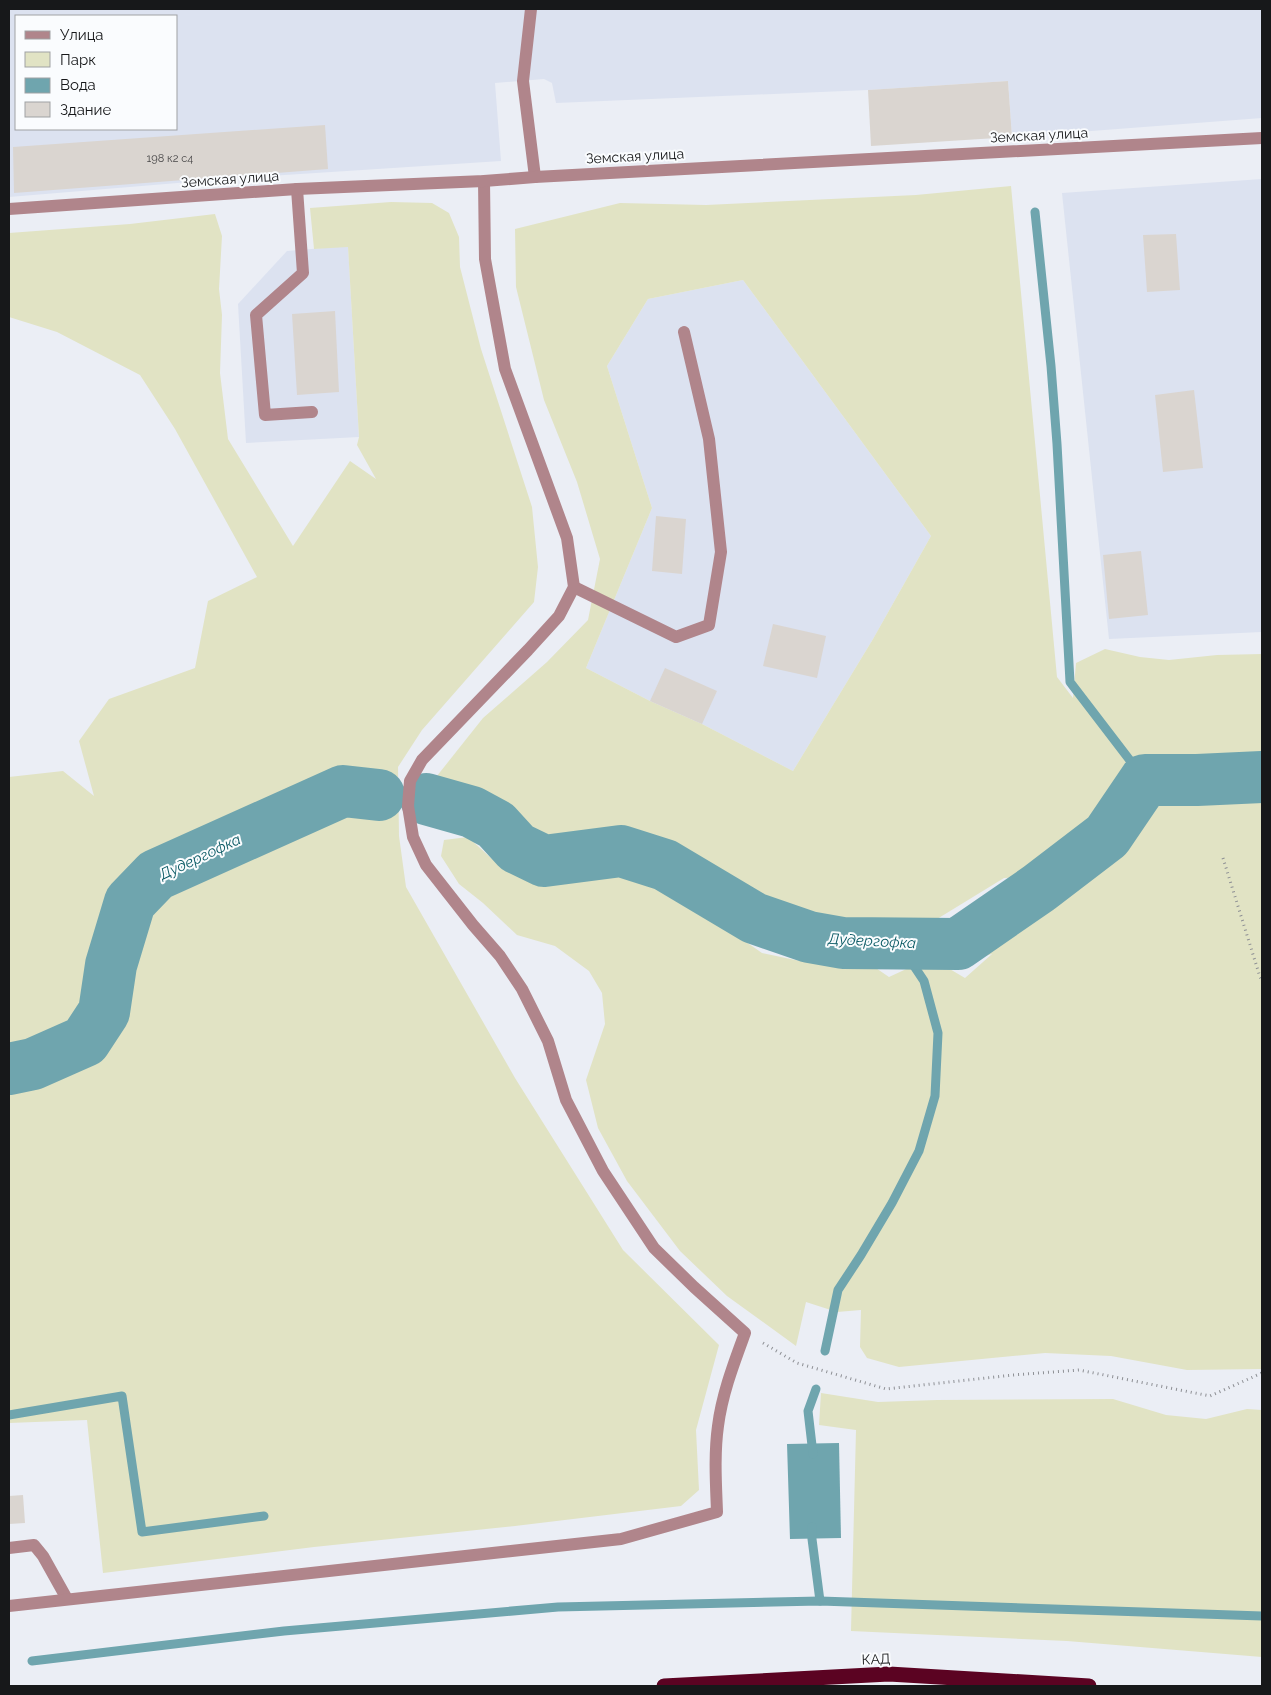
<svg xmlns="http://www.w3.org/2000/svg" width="1271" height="1695" viewBox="0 0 1271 1695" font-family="Raleway,sans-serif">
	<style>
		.built { fill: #dce2f0; fill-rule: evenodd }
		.green { fill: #e1e3c4; fill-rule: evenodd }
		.water { fill: #6fa5ae }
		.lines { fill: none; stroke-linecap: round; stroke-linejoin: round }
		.stream { stroke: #6fa5ae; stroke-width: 9 }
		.river { stroke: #6fa5ae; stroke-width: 52 }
		.building { fill: #dad5d0 }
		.path { stroke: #8d8f94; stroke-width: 3; stroke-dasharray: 1 4; stroke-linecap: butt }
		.service { stroke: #b0858b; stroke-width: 12 }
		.minor { stroke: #b0858b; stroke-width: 12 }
		.motorway { stroke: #5b0322; stroke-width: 15 }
		.labels { text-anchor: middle; stroke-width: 4; stroke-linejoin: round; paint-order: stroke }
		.number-label { font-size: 11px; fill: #484748 }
		.street-label { font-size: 14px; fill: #17181a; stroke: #fafcfe }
		.water-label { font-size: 15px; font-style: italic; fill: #095964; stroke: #fafcfe }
	</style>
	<rect width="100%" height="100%" fill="#ebeef5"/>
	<g class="built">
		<path d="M9 9H1262V118L1012 137 1008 81 868 90 556 103 552 83 544 79 495 83 501 161 238 178 9 197ZM16 16H176V129H16Z"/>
		<polygon points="1262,179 1262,632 1109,639 1062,193"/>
		<polygon points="348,246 359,437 246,443 238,304 287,251"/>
		<polygon points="743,280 931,536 873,639 793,771 702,724 650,701 586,668 652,508 607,366 648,299"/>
	</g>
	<g class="green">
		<path d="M1011 186 1057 677 1073 698 1076 663 1105 649 1140 657 1169 660 1217 655 1262 654V1369L1187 1370 1111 1356 1045 1353 899 1367 867 1358 860 1347 861 1310 837 1312 806 1302 796 1346 727 1296 680 1251 627 1181 598 1128 586 1080 605 1024 602 993 589 971 555 946 517 935 483 903 459 884 441 856 444 840 468 837 492 859 525 873 554 881 585 880 616 875 649 883 680 896 762 953 800 961 870 964 889 977 915 965 948 968 965 978 992 954 967 961 951 963 923 959 925 937 955 926 996 905 1020 877 1004 878 924 927 838 925 768 905 676 855 610 831 539 846 480 803 429 786 483 718 547 662 588 620 600 559 577 482 544 400 516 287 515 229 620 203 706 205 916 195ZM743 280 931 536 873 639 793 771 702 724 650 701 586 668 652 508 607 366 648 299Z"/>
		<polygon points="391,202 432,203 449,213 459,237 460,267 481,349 532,507 538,567 534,602 422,730 398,767 399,836 406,887 515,1078 623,1250 719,1345 696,1430 699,1490 681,1506 515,1526 314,1547 103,1573 87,1420 9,1423 9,777 63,771 94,796 79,741 109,699 195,668 208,601 257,577 175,429 140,375 57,332 9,317 9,233 130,224 215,214 222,236 219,289 222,315 220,373 228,439 293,546 350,461 376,479 357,445 359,437 348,247 314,249 310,208"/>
		<polygon points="821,1393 878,1402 937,1400 1113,1399 1166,1415 1206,1419 1247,1409 1262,1410 1262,1657 1067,1641 851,1631 856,1430 819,1425"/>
	</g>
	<polygon class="water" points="839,1443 841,1538 790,1539 787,1444"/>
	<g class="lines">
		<g class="stream">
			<polyline points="1035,212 1051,366 1057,444 1070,682 1145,780"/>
			<polyline points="825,1351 838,1290 861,1255 892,1203 919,1151 935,1096 938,1033 924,981 900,945"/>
			<polyline points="9,1415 122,1396 142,1532 264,1516"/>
			<polyline points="813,1454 808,1411 816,1389"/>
			<polyline points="812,1527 812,1539 820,1601"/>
			<polyline points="32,1661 284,1631 558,1607 820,1601 1262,1616"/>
		</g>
		<g class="river">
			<polyline points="426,799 472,812 496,825 517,848 544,861 621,851 665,865 754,918 809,937 843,943 958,944 1039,888 1107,836 1145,780 1197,780 1262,777"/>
			<polyline points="9,1069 33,1064 85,1041 104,1012 111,965 130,902 156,875 343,791 379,795"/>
		</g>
	</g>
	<g class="building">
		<polygon points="1008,81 1012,137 871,146 868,90"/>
		<polygon points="325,125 328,169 14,193 13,147"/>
		<polygon points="1176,234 1180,290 1147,292 1143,235"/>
		<polygon points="335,311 339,392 297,395 292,314"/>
		<polygon points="1194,390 1203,468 1163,472 1155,395"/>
		<polygon points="656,516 686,519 682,574 652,571"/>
		<polygon points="1141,551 1148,615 1109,619 1103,555"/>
		<polygon points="773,624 826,636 817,678 763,666"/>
		<polygon points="665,668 717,691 702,724 650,701"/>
		<polygon points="23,1495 25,1523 9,1524 9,1496"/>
	</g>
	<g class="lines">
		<g class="path">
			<polyline points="1223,858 1260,977 1262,980"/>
			<polyline points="763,1343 797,1363 886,1389 1013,1375 1079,1370 1210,1396 1262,1373"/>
		</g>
		<g class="service">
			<polyline points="531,9 523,81 535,177"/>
			<polyline points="297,189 303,273 256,315 265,415 312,412"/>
			<polyline points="574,587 676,637 709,625 721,552 709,439 684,332"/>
			<polyline points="9,1548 34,1545 43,1556 67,1599"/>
			<path d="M9 1606 621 1539 717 1512C716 1484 714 1455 718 1426 722 1394 734 1363 745 1333L694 1287 654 1248 603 1171 566 1100 548 1041 522 989 500 956 473 925 426 865 413 837 408 806 410 781 422 760 528 650 559 616 574 587 567 538 505 369 485 259 484 181"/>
		</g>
		<polyline class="minor" points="9,209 297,189 484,181 535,177 1262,138"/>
		<polyline class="motorway" points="664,1686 889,1674 1089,1686"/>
	</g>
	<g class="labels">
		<g class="number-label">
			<text x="170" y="162">198 к2 с4</text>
		</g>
		<g class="street-label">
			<text transform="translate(1039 135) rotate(-3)" y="5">Земская улица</text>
			<text transform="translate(635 156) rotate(-3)" y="5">Земская улица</text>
			<text transform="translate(230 179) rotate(-4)" y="5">Земская улица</text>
			<text transform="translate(876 1659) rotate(-2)" y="5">КАД</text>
		</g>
		<g class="water-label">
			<text transform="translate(200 857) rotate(-25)" y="5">Дудергофка</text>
			<text transform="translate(872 941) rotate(3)" y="5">Дудергофка</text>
		</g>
	</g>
	<rect width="1271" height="1695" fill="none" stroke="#17181a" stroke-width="20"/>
	<rect x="15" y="15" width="162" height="115" fill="#fafcfe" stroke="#9fa1a3"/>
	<rect x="25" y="31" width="25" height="8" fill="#b0858b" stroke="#9fa1a3"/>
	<text x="60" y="40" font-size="15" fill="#17181a">Улица</text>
	<rect x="25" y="52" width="25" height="15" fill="#e1e3c4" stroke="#9fa1a3"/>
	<text x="60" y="65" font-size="15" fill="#17181a">Парк</text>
	<rect x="25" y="78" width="25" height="15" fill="#6fa5ae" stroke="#9fa1a3"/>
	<text x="60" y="90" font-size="15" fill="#17181a">Вода</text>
	<rect x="25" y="102" width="25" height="15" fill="#dad5d0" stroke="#9fa1a3"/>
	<text x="60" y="115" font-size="15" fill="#17181a">Здание</text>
</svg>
